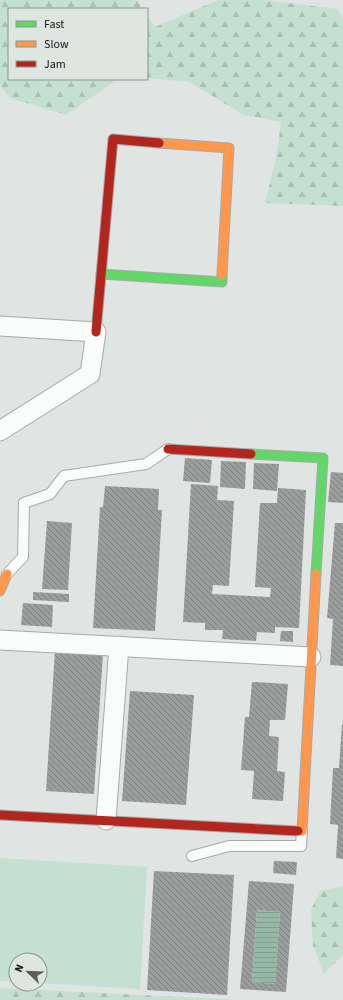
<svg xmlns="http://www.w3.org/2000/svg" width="343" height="1000" viewBox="0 0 343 1000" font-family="'Source Sans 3',sans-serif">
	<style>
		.forest { fill: url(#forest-firs) }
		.pitch { fill: #c4e0d0 }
		.water { fill: url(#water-rules) }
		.building { fill: url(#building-back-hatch); fill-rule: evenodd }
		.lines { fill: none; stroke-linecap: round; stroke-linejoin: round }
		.lane-casing { stroke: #a6aaa8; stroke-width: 12 }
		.street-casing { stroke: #a6aaa8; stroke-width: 21 }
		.fast-casing { stroke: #a6aaa8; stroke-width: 11 }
		.slow-casing { stroke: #a6aaa8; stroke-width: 11 }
		.jam-casing { stroke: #a6aaa8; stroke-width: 11 }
		.lane { stroke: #fafbfb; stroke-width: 10 }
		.street { stroke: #fafbfb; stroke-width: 19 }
		.fast { stroke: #63d668; stroke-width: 9 }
		.slow { stroke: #ff974d; stroke-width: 9 }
		.jam { stroke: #b3261e; stroke-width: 9 }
	</style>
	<defs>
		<pattern id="forest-firs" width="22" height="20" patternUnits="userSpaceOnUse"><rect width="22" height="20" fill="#c4e0d0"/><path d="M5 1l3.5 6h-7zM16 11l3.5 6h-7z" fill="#a8bfb2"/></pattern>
		<pattern id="water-rules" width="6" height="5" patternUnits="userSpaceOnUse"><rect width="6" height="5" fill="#96b9a5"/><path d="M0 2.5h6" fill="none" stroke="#809e8d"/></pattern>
		<pattern id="building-back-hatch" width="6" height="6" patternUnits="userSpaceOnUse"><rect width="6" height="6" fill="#9b9e9d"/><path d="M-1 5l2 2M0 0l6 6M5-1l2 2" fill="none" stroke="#7d807f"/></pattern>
	</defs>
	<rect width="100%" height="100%" fill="#e0e4e2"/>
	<g class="forest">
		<polygon points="0,0 137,0 142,9 9,9 9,79 118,79 66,115 10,98 0,85"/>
		<polygon points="218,0 262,0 337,9 343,18 343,206 265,203 276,159 281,122 244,115 189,82 147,78 147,16 155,27"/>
		<polygon points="343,886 343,955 324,973 313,946 311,910 320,891"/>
		<polygon points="0,988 240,1000 0,1000"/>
	</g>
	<polygon class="pitch" points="0,858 147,867 140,989 40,983 40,960 16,960 16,982 0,981"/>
	<polygon class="water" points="257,910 280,912 275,984 252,982"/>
	<g class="building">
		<polygon points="185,458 212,460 210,483 183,481"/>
		<polygon points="221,461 246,462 245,489 220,487"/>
		<polygon points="254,463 279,464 277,491 253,489"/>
		<polygon points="331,472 343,473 343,503 328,502"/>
		<polygon points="191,484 218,486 217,500 234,501 229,586 213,585 212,594 270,597 271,588 255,587 260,503 277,503 278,488 306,490 299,628 275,627 275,633 257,632 256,641 222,639 223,630 205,630 205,623 183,622"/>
		<polygon points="105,486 159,489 158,510 162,510 155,631 93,628 100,507 103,507"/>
		<polygon points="47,521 72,523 68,590 42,589"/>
		<polygon points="335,523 343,523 343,666 330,665 333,619 327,618"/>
		<polygon points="33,592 69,594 69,602 33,600"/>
		<polygon points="23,603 53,605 52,627 21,625"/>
		<polygon points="281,631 293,631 293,642 280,641"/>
		<polygon points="55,650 103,653 94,794 46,791"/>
		<polygon points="252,682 288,684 285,720 270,720 269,736 279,737 277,771 285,772 283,801 252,799 254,771 241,770 245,717 249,717"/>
		<polygon points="130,691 194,695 186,805 122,801"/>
		<polygon points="342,724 343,724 343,859 336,858 338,825 330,824 333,768 339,768"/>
		<polygon points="274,861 297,862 296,875 273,873"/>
		<polygon points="154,871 234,875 227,995 147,990"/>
		<path d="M249 881 294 884 286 992 240 989ZM257 910 280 912 275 984 252 982Z"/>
	</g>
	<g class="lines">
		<g class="lane-casing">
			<g id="lane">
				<polyline points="7,574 23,557 24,503 50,494 64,476 146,464 168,449"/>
				<polyline points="192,856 229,846 301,846 302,831"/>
			</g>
		</g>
		<g class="street-casing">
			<g id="street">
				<polyline points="0,326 96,332 90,374 0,431"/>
				<polyline points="0,640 311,657"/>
				<polyline points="106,820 119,646"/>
			</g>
		</g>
		<g class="fast-casing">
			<g id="fast">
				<polyline points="101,274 222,282 222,275"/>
				<polyline points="251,454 323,458 316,574"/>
			</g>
		</g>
		<g class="slow-casing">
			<g id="slow">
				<polyline points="159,143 229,148 222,275"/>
				<polyline points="0,591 7,574"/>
				<polyline points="298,831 302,831 316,574"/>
			</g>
		</g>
		<g class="jam-casing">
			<g id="jam">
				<polyline points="96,332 113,139 159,143"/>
				<polyline points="168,449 251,454"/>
				<polyline points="0,815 298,831"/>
			</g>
		</g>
		<use href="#lane" class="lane"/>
		<use href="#street" class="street"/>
		<use href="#fast" class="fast"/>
		<use href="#slow" class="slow"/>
		<use href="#jam" class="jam"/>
	</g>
	<rect x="8" y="8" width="140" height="72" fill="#dee6e1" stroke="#8d938f"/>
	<rect x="16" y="21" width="20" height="6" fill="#63d668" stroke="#8d938f"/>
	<text x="44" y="28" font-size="12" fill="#131614">Fast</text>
	<rect x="16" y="41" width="20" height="6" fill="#ff974d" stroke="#8d938f"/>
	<text x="44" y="48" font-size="12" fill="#131614">Slow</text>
	<rect x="16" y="61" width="20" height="6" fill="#b3261e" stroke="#8d938f"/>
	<text x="44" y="68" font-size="12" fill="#131614">Jam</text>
	<g transform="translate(28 972) rotate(293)"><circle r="19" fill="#dee6e1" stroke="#8d938f"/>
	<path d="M0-3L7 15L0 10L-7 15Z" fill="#5b5e5c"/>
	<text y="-6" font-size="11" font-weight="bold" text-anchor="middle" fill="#131614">N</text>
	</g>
</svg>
